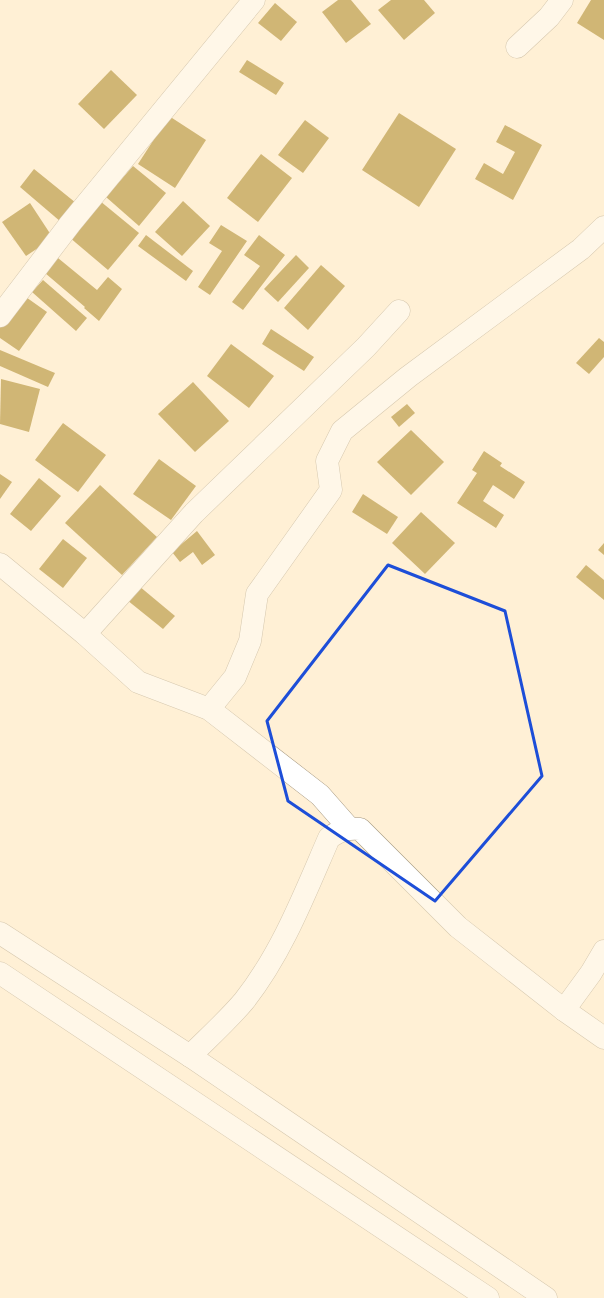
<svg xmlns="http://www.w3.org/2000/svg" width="604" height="1298" viewBox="0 0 604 1298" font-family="Lato,sans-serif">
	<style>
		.building { fill: #986f01 }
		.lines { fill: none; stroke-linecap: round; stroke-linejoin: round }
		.minor-casing { stroke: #a69880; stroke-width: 23 }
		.tertiary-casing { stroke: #a69880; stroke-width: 23 }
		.minor { stroke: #fff; stroke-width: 22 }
		.tertiary { stroke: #fff; stroke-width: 22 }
		.marked { fill: none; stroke: #1d4ed8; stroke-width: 3; stroke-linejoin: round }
	</style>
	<rect width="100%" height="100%" fill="#fff0d6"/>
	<g class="building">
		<polygon points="338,0 351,0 371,24 346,43 322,12"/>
		<polygon points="391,0 424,0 435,13 404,40 378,10"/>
		<polygon points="591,0 604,0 604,40 577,23"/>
		<polygon points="275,3 297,22 281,41 258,23"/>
		<polygon points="247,60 284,83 276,95 239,72"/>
		<polygon points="111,70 137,95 104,129 78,104"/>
		<polygon points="399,113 456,149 419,207 362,170"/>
		<polygon points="169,116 206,140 175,188 138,164"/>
		<polygon points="305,120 329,138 303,173 278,155"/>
		<polygon points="505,125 542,145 513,200 475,179 484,163 503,174 515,152 496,142"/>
		<polygon points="261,154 292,178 258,222 227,198"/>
		<polygon points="133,166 166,193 139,226 106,197"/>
		<polygon points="34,169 76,203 61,222 20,187"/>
		<polygon points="100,201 139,233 108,270 69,237"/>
		<polygon points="183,201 210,226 182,256 155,232"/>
		<polygon points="30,203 53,238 26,256 2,222"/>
		<polygon points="221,225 247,241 210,295 198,287 222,251 209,243"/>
		<polygon points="146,235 193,271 186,281 138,246"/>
		<polygon points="259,235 285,255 243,310 232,302 260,266 244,255"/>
		<polygon points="296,255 309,268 278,302 264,289"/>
		<polygon points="58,258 97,290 108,277 122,289 99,321 84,308 85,307 45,273"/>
		<polygon points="321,265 345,286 308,330 284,308"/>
		<polygon points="43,280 87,318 76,331 32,292"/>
		<polygon points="23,295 47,312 19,351 0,338 0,328"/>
		<polygon points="271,329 314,357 304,371 262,344"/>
		<polygon points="599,338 604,342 604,357 589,374 576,363"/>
		<polygon points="231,344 274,376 249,408 207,376"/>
		<polygon points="0,350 55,373 48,387 0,366"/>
		<polygon points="1,379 40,389 29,432 0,424"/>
		<polygon points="193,382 229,421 195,452 158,414"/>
		<polygon points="407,404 415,413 399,427 391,417"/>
		<polygon points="63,423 106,455 78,492 35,460"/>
		<polygon points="411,430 444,462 411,495 377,462"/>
		<polygon points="484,451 502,463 500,466 525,482 514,499 493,485 483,501 504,515 496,528 457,503 477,473 472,470"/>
		<polygon points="159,459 196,486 171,520 133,494"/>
		<polygon points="0,474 12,482 0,499"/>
		<polygon points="39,478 61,496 31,531 10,514"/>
		<polygon points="100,485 157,537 122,575 65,523"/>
		<polygon points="363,494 398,517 387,534 352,512"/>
		<polygon points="421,512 455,543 425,574 392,543"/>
		<polygon points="197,531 215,555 202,565 193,552 180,562 172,552"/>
		<polygon points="63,539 87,558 63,588 39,569"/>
		<polygon points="604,543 604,555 598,550"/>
		<polygon points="586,565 604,580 604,600 576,577"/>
		<polygon points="139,586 175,616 163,629 127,600"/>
	</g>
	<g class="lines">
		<g class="minor-casing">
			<g id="minor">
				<polyline points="517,47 549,17 562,0"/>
				<polyline points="0,316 70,224 254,0"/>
				<polyline points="0,564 85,634 138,682 209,709 320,795 349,828"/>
				<polyline points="85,634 194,513 366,347 399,311"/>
				<polyline points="209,709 235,677 250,641 257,594 331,490 327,461 342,431 408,377 581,249 604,227"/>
				<polyline points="564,1010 591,973 604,951"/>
				<path d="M190 1056C208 1038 228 1020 244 1001 282 953 305 893 329 838 340 830 347 828 360 829L458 927 564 1010 604 1038"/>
			</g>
		</g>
		<g class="tertiary-casing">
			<g id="tertiary">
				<polyline points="0,933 190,1056 546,1298"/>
				<polyline points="0,973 488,1298"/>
			</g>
		</g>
		<use href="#minor" class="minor"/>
		<use href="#tertiary" class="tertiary"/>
	</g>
	<path d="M0 0H604V1298H0ZM388 565 505 611 542 776 435 901 288 801 267 721Z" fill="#fff0d6" fill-opacity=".55" fill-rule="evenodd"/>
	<path class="marked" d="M388 565 505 611 542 776 435 901 288 801 267 721Z"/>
</svg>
